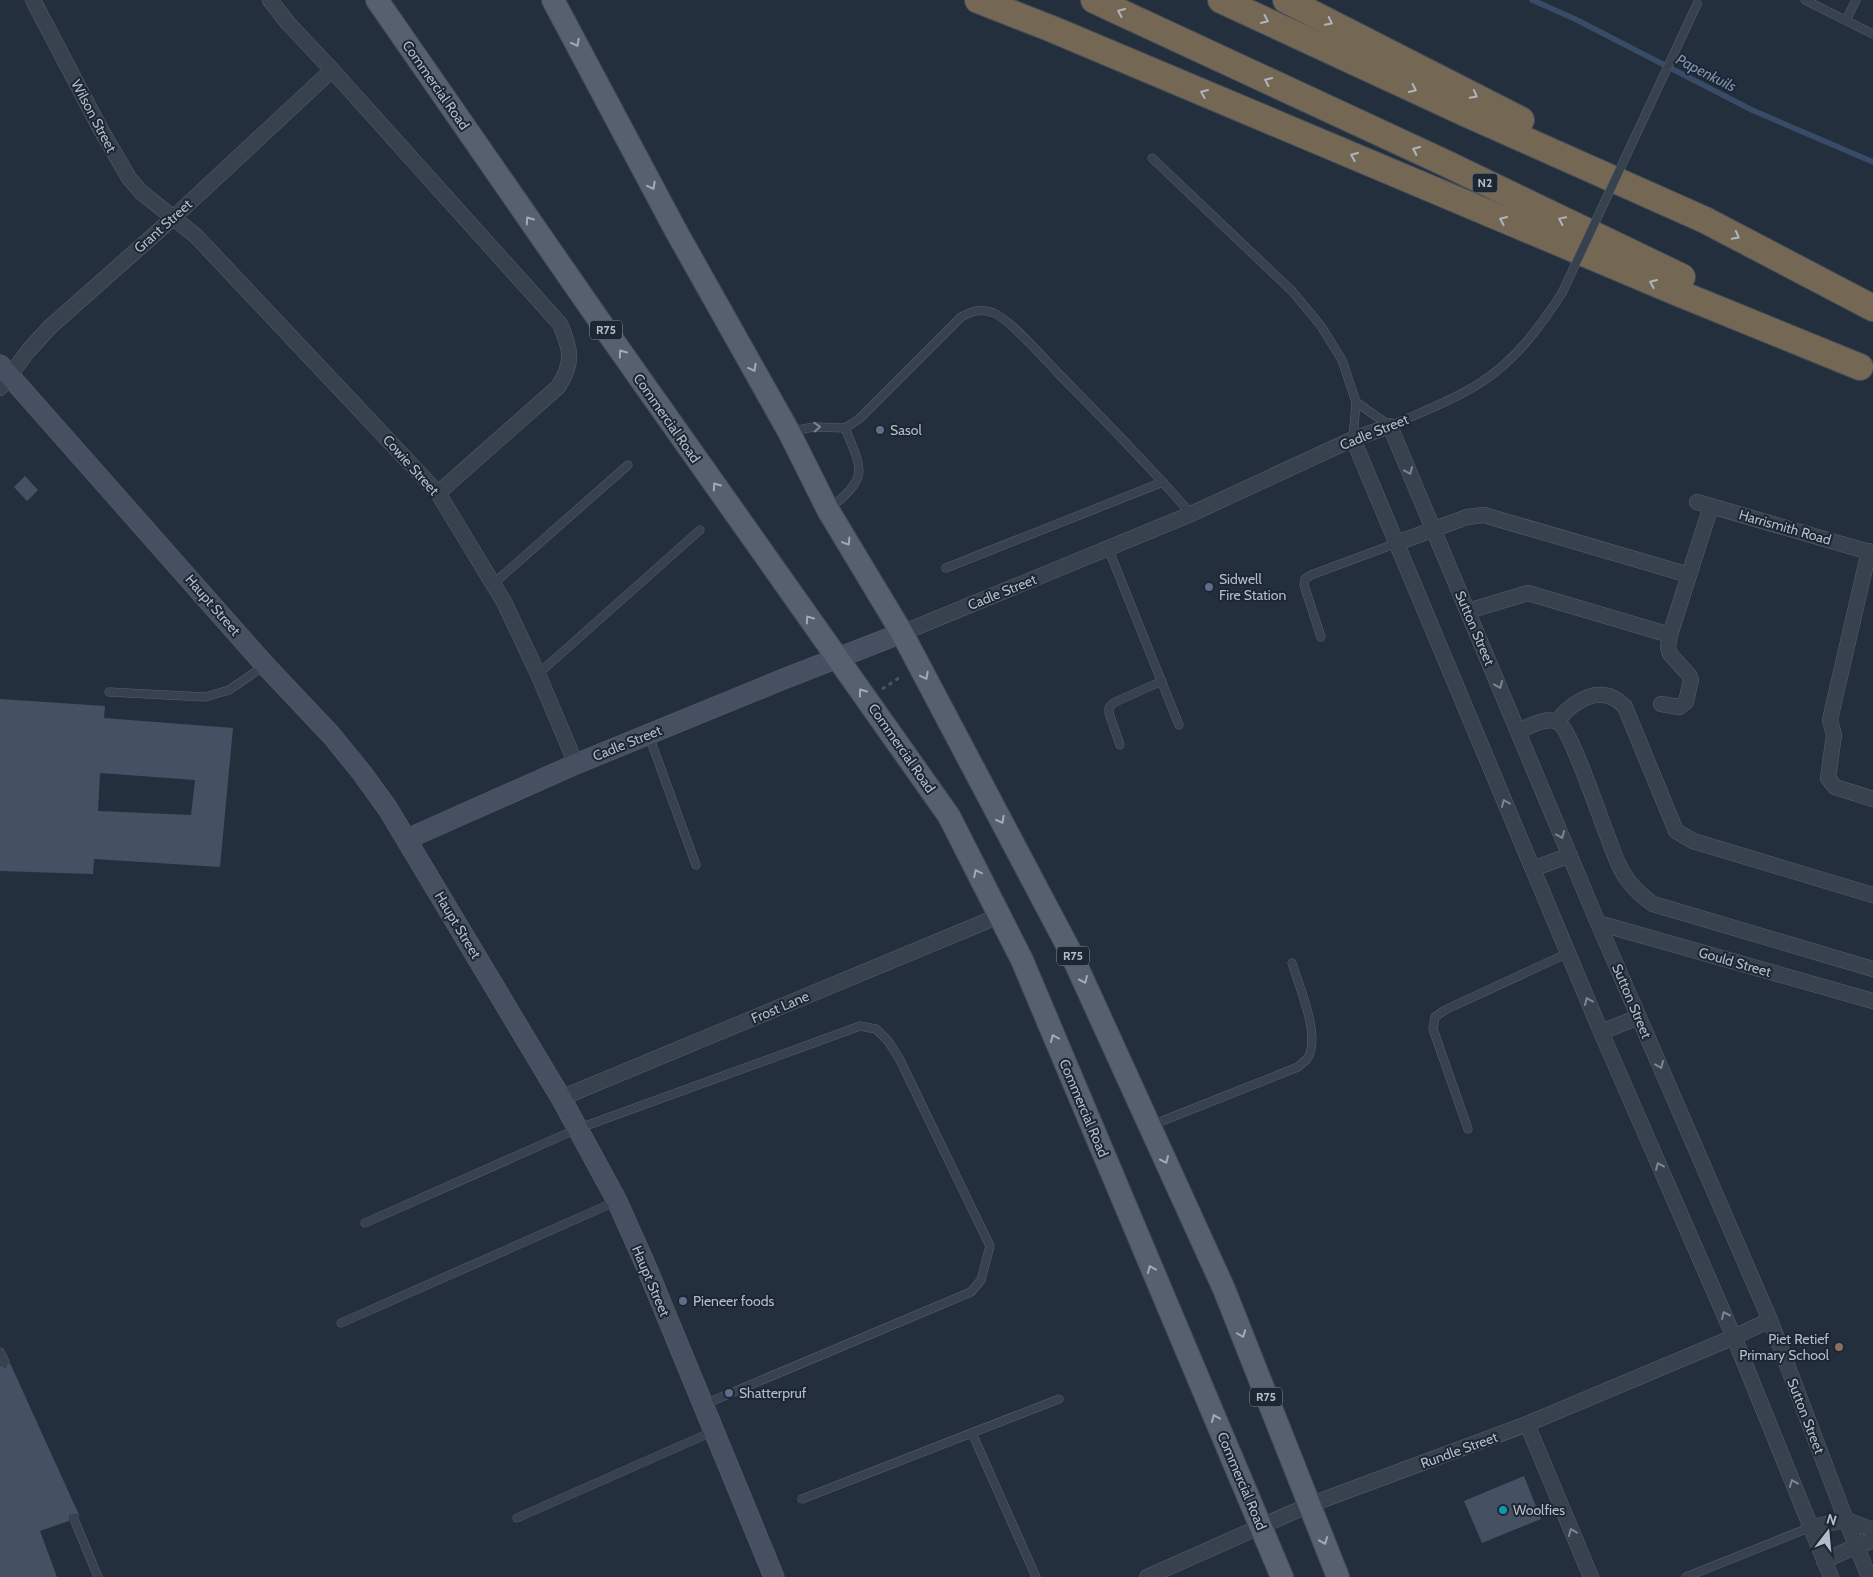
<svg xmlns="http://www.w3.org/2000/svg" width="1873" height="1577" viewBox="0 0 1873 1577" font-family="Cabin,sans-serif">
	<style>
		.lines { fill: none; stroke-linecap: round; stroke-linejoin: round }
		.stream { stroke: #394c67; stroke-width: 5.5 }
		.building { fill: #455162; fill-rule: evenodd }
		.lane-casing { stroke: #565f6c; stroke-width: 9 }
		.street-casing { stroke: #565f6c; stroke-width: 16 }
		.secondary-casing { stroke: #565f6c; stroke-width: 21 }
		.primary-casing { stroke: #414a57; stroke-width: 24 }
		.highway-casing { stroke: #434c59; stroke-width: 28 }
		.path { stroke: #44595c; stroke-width: 3; stroke-dasharray: 4 4; stroke-linecap: butt }
		.lane { stroke: #38414e; stroke-width: 8 }
		.street { stroke: #38414e; stroke-width: 15 }
		.secondary { stroke: #465061; stroke-width: 20 }
		.primary { stroke: #56606e; stroke-width: 22 }
		.highway { stroke: #746855; stroke-width: 26 }
		.lane-bridge-casing { stroke: #565f6c; stroke-width: 9; stroke-linecap: butt }
		.lane-bridge { stroke: #38414e; stroke-width: 8 }
		.oneway { stroke: #aeb4bd }
		.oneway2 { stroke: #a1aab7 }
		.oneway3 { stroke: #7c8592 }
		.service-dot { fill: #5c6f8a; stroke: #1d2633; stroke-width: 2 }
		.education-dot { fill: #8d6e63; stroke: #1d2633; stroke-width: 2 }
		.culture-dot { fill: #0f9aa8; stroke: #1d2633; stroke-width: 2 }
		.labels { text-anchor: middle; stroke-width: 4; stroke-linejoin: round; paint-order: stroke }
		.shield { fill: #1d2633; stroke: #878f9c; stroke-width: 1 }
		.shield-label { font-size: 12px; font-weight: bold; fill: #b4bcc9 }
		.street-label { font-size: 14px; fill: #b4bcc9; stroke: #1d2633 }
		.poi-label { font-size: 14px; fill: #b4bcc9; stroke: #1d2633; text-anchor: start }
		.water-label { font-size: 15px; font-style: italic; fill: #7c92b1; stroke: #1d2633 }
	</style>
	<rect width="100%" height="100%" fill="#242f3e"/>
	<g class="lines">
		<polyline class="stream" points="1532,0 1575,19 1752,110 1873,162"/>
	</g>
	<g class="building">
		<polygon points="25,476 38,490 27,501 14,487"/>
		<path d="M0 699 105 706 104 718 233 728 220 867 94 859 93 874 0 871ZM100 773 195 780 191 815 98 811Z"/>
		<polygon points="10,1363 80,1517 77,1514 72,1514 69,1516 69,1521 40,1531 57,1577 0,1577 0,1365 5,1368"/>
		<polygon points="1524,1476 1541,1519 1482,1543 1464,1501"/>
	</g>
	<g class="lines">
		<g class="lane-casing">
			<g id="lane">
				<polyline points="1805,0 1873,34"/>
				<polyline points="1846,20 1856,0"/>
				<polyline points="1152,158 1292,291 1321,326 1342,360 1356,402 1353,439"/>
				<path d="M1356 402 1390 426C1421 412 1452 401 1480 383 1515 361 1540 327 1562 293"/>
				<path d="M792 431 814 427 845 428 859 419 961 317C972 311 981 308 994 313 1010 320 1044 358 1058 373 1103 419 1149 465 1191 514"/>
				<path d="M829 509C869 476 863 472 845 428"/>
				<polyline points="1108,548 1179,725"/>
				<polyline points="946,568 1163,482"/>
				<polyline points="494,583 628,465"/>
				<polyline points="1321,637 1304,585 1305,579 1311,575 1397,543"/>
				<polyline points="538,674 700,530"/>
				<polyline points="109,692 205,697 229,690 264,666"/>
				<polyline points="649,736 696,865"/>
				<polyline points="1120,745 1109,713 1109,708 1113,703 1162,681"/>
				<path d="M1152 1125 1298 1067C1301 1064 1304 1062 1307 1059 1322 1038 1299 986 1292 963"/>
				<polyline points="1468,1129 1433,1029 1435,1017 1445,1010 1568,953"/>
				<polyline points="365,1223 577,1129 860,1026 876,1029 888,1041 899,1058 990,1246 981,1280 971,1292 705,1404"/>
				<polyline points="341,1323 617,1201"/>
				<polyline points="0,1352 5,1362"/>
				<polyline points="972,1433 1036,1577"/>
				<polyline points="802,1499 1059,1399"/>
				<polyline points="517,1518 714,1431"/>
				<polyline points="74,1519 98,1577"/>
				<polyline points="1686,1577 1811,1527"/>
			</g>
		</g>
		<g class="street-casing">
			<g id="street">
				<polyline points="33,0 100,128 129,178 141,192 196,236 438,493 504,602 538,674 576,764"/>
				<path d="M270 0 287 22 332 70 560 324C571 349 574 363 558 387L438 493"/>
				<polyline points="0,388 29,350 50,327 173,218 332,70"/>
				<polyline points="1353,439 1601,1032 1734,1337 1831,1577"/>
				<polyline points="1697,502 1873,553"/>
				<polyline points="1397,543 1467,517 1484,515 1689,575"/>
				<polyline points="1869,551 1832,711 1830,720 1834,735 1828,778 1835,787 1873,799"/>
				<polyline points="1468,611 1528,593 1670,635"/>
				<polyline points="902,633 1191,514 1353,439 1390,426 1598,923 1770,1320 1846,1520 1869,1577"/>
				<polyline points="1661,704 1679,707 1686,702 1691,680 1689,675 1670,654 1668,647 1670,635 1711,506"/>
				<path d="M1557 721C1574 700 1602 682 1625 707L1676 831 1693 841 1873 895"/>
				<path d="M1518 731C1529 727 1546 716 1558 722 1572 729 1608 843 1619 865 1626 881 1639 894 1653 904L1873 969"/>
				<polyline points="1533,869 1570,855"/>
				<polyline points="1598,923 1873,1001"/>
				<polyline points="1601,1032 1639,1017"/>
				<polyline points="561,1098 999,916"/>
				<polyline points="1527,1424 1591,1577"/>
				<polyline points="1811,1527 1846,1520 1873,1530"/>
				<polyline points="1824,1561 1856,1546 1873,1541"/>
				<polyline points="1147,1577 1309,1505 1527,1424 1734,1337 1770,1320"/>
			</g>
		</g>
		<g class="secondary-casing">
			<g id="secondary">
				<polyline points="0,365 265,665 332,736 362,773 388,809 561,1098 617,1201 646,1266 774,1577"/>
				<polyline points="407,839 576,764 786,678 902,633"/>
			</g>
		</g>
		<g class="primary-casing">
			<g id="primary">
				<polyline points="377,0 610,336 949,816 1022,960 1282,1577"/>
				<polyline points="553,0 676,231 789,432 828,510 902,633 1069,949 1224,1289 1338,1577"/>
			</g>
		</g>
		<g class="highway-casing">
			<g id="highway">
				<polyline points="978,0 1052,29 1676,292 1860,367"/>
				<polyline points="1094,0 1443,162 1682,277"/>
				<polyline points="1221,0 1467,114 1705,220 1873,308"/>
				<polyline points="1286,0 1521,120"/>
			</g>
		</g>
		<polyline class="path" points="882,689 902,676"/>
		<use href="#lane" class="lane"/>
		<use href="#street" class="street"/>
		<use href="#secondary" class="secondary"/>
		<use href="#primary" class="primary"/>
		<use href="#highway" class="highway"/>
		<g class="lane-bridge-casing">
			<polyline id="lane-bridge" points="1562,293 1698,2"/>
		</g>
		<use href="#lane-bridge" class="lane-bridge"/>
	</g>
	<defs><path id="oneway-chevron" d="M-2-3.5L2.5 0L-2 3.5" fill="none" stroke-width="1.6" stroke-linecap="round" stroke-linejoin="round" transform="scale(1.25)"/></defs>
	<g class="oneway">
		<use href="#oneway-chevron" transform="translate(1121 12) rotate(-155)"/>
		<use href="#oneway-chevron" transform="translate(1265 20) rotate(25)"/>
		<use href="#oneway-chevron" transform="translate(1329 22) rotate(27)"/>
		<use href="#oneway-chevron" transform="translate(1268 81) rotate(-155)"/>
		<use href="#oneway-chevron" transform="translate(1413 89) rotate(25)"/>
		<use href="#oneway-chevron" transform="translate(1204 93) rotate(-157)"/>
		<use href="#oneway-chevron" transform="translate(1474 95) rotate(28)"/>
		<use href="#oneway-chevron" transform="translate(1416 150) rotate(-155)"/>
		<use href="#oneway-chevron" transform="translate(1354 156) rotate(-157)"/>
		<use href="#oneway-chevron" transform="translate(1503 220) rotate(-157)"/>
		<use href="#oneway-chevron" transform="translate(1562 220) rotate(-154)"/>
		<use href="#oneway-chevron" transform="translate(1736 236) rotate(28)"/>
		<use href="#oneway-chevron" transform="translate(1653 283) rotate(-157)"/>
	</g>
	<g class="oneway2">
		<use href="#oneway-chevron" transform="translate(576 43) rotate(62)"/>
		<use href="#oneway-chevron" transform="translate(652 186) rotate(62)"/>
		<use href="#oneway-chevron" transform="translate(529 220) rotate(-125)"/>
		<use href="#oneway-chevron" transform="translate(622 353) rotate(-125)"/>
		<use href="#oneway-chevron" transform="translate(753 368) rotate(61)"/>
		<use href="#oneway-chevron" transform="translate(716 486) rotate(-125)"/>
		<use href="#oneway-chevron" transform="translate(847 542) rotate(59)"/>
		<use href="#oneway-chevron" transform="translate(809 619) rotate(-125)"/>
		<use href="#oneway-chevron" transform="translate(925 676) rotate(62)"/>
		<use href="#oneway-chevron" transform="translate(862 692) rotate(-126)"/>
		<use href="#oneway-chevron" transform="translate(1001 820) rotate(62)"/>
		<use href="#oneway-chevron" transform="translate(977 873) rotate(-116)"/>
		<use href="#oneway-chevron" transform="translate(1084 980) rotate(66)"/>
		<use href="#oneway-chevron" transform="translate(1054 1038) rotate(-113)"/>
		<use href="#oneway-chevron" transform="translate(1165 1160) rotate(66)"/>
		<use href="#oneway-chevron" transform="translate(1151 1269) rotate(-113)"/>
		<use href="#oneway-chevron" transform="translate(1242 1334) rotate(69)"/>
		<use href="#oneway-chevron" transform="translate(1215 1418) rotate(-113)"/>
		<use href="#oneway-chevron" transform="translate(1324 1541) rotate(68)"/>
	</g>
	<g class="oneway3">
		<use href="#oneway-chevron" transform="translate(817 427) rotate(-3)"/>
		<use href="#oneway-chevron" transform="translate(1409 471) rotate(67)"/>
		<use href="#oneway-chevron" transform="translate(1499 685) rotate(67)"/>
		<use href="#oneway-chevron" transform="translate(1505 803) rotate(-113)"/>
		<use href="#oneway-chevron" transform="translate(1561 835) rotate(67)"/>
		<use href="#oneway-chevron" transform="translate(1588 1001) rotate(-113)"/>
		<use href="#oneway-chevron" transform="translate(1660 1065) rotate(67)"/>
		<use href="#oneway-chevron" transform="translate(1659 1166) rotate(-114)"/>
		<use href="#oneway-chevron" transform="translate(1725 1315) rotate(-114)"/>
		<use href="#oneway-chevron" transform="translate(1793 1483) rotate(-112)"/>
		<use href="#oneway-chevron" transform="translate(1572 1532) rotate(-112)"/>
	</g>
	<g class="service-dot">
		<circle cx="880" cy="430" r="5"/>
		<circle cx="1209" cy="587" r="5"/>
		<circle cx="683" cy="1301" r="5"/>
		<circle cx="729" cy="1393" r="5"/>
	</g>
	<circle class="education-dot" cx="1839" cy="1347" r="5"/>
	<circle class="culture-dot" cx="1503" cy="1510" r="5"/>
	<g class="labels">
		<g class="shield">
			<rect x="1472.5" y="173.5" width="25" height="19" rx="4"/>
			<rect x="590" y="320.5" width="32" height="19" rx="4"/>
			<rect x="1057" y="946.5" width="32" height="19" rx="4"/>
			<rect x="1250" y="1387.5" width="32" height="19" rx="4"/>
		</g>
		<g class="shield-label">
			<text x="1485" y="187">N2</text>
			<text x="606" y="334">R75</text>
			<text x="1073" y="960">R75</text>
			<text x="1266" y="1401">R75</text>
		</g>
		<g class="street-label">
			<text transform="translate(436 85) rotate(55)" y="5">Commercial Road</text>
			<text transform="translate(94 116) rotate(62)" y="5">Wilson Street</text>
			<text transform="translate(163 226) rotate(-42)" y="5">Grant Street</text>
			<text transform="translate(667 418) rotate(55)" y="5">Commercial Road</text>
			<text transform="translate(1374 432) rotate(-22)" y="5">Cadle Street</text>
			<text transform="translate(411 465) rotate(48)" y="5">Cowie Street</text>
			<text transform="translate(1785 527) rotate(16)" y="5">Harrismith Road</text>
			<text transform="translate(1002 592) rotate(-22)" y="5">Cadle Street</text>
			<text transform="translate(213 605) rotate(49)" y="5">Haupt Street</text>
			<text transform="translate(1475 628) rotate(67)" y="5">Sutton Street</text>
			<text transform="translate(627 743) rotate(-22)" y="5">Cadle Street</text>
			<text transform="translate(902 748) rotate(55)" y="5">Commercial Road</text>
			<text transform="translate(458 925) rotate(59)" y="5">Haupt Street</text>
			<text transform="translate(1735 962) rotate(16)" y="5">Gould Street</text>
			<text transform="translate(1632 1001) rotate(67)" y="5">Sutton Street</text>
			<text transform="translate(780 1007) rotate(-23)" y="5">Frost Lane</text>
			<text transform="translate(1084 1108) rotate(67)" y="5">Commercial Road</text>
			<text transform="translate(651 1281) rotate(67)" y="5">Haupt Street</text>
			<text transform="translate(1806 1416) rotate(69)" y="5">Sutton Street</text>
			<text transform="translate(1459 1450) rotate(-20)" y="5">Rundle Street</text>
			<text transform="translate(1242 1481) rotate(67)" y="5">Commercial Road</text>
		</g>
		<g class="poi-label">
			<text x="890" y="435">Sasol</text>
			<text x="1219" y="584">Sidwell<tspan x="1219" dy="16">Fire Station</tspan></text>
			<text x="693" y="1306">Pieneer foods</text>
			<text x="1829" y="1344" text-anchor="end">Piet Retief<tspan x="1829" dy="16">Primary School</tspan></text>
			<text x="739" y="1398">Shatterpruf</text>
			<text x="1513" y="1515">Woolfies</text>
		</g>
		<g class="water-label">
			<text transform="translate(1706 73) rotate(27)" y="5">Papenkuils</text>
		</g>
	</g>
	<g transform="translate(1828 1532) rotate(16)" stroke="#1d2633" stroke-width="4" paint-order="stroke">
	<path d="M0-4L9 19L0 12L-9 19Z" fill="#b4bcc9"/>
	<text y="-8" font-size="14" font-weight="bold" text-anchor="middle" fill="#b4bcc9">N</text>
	</g>
</svg>
